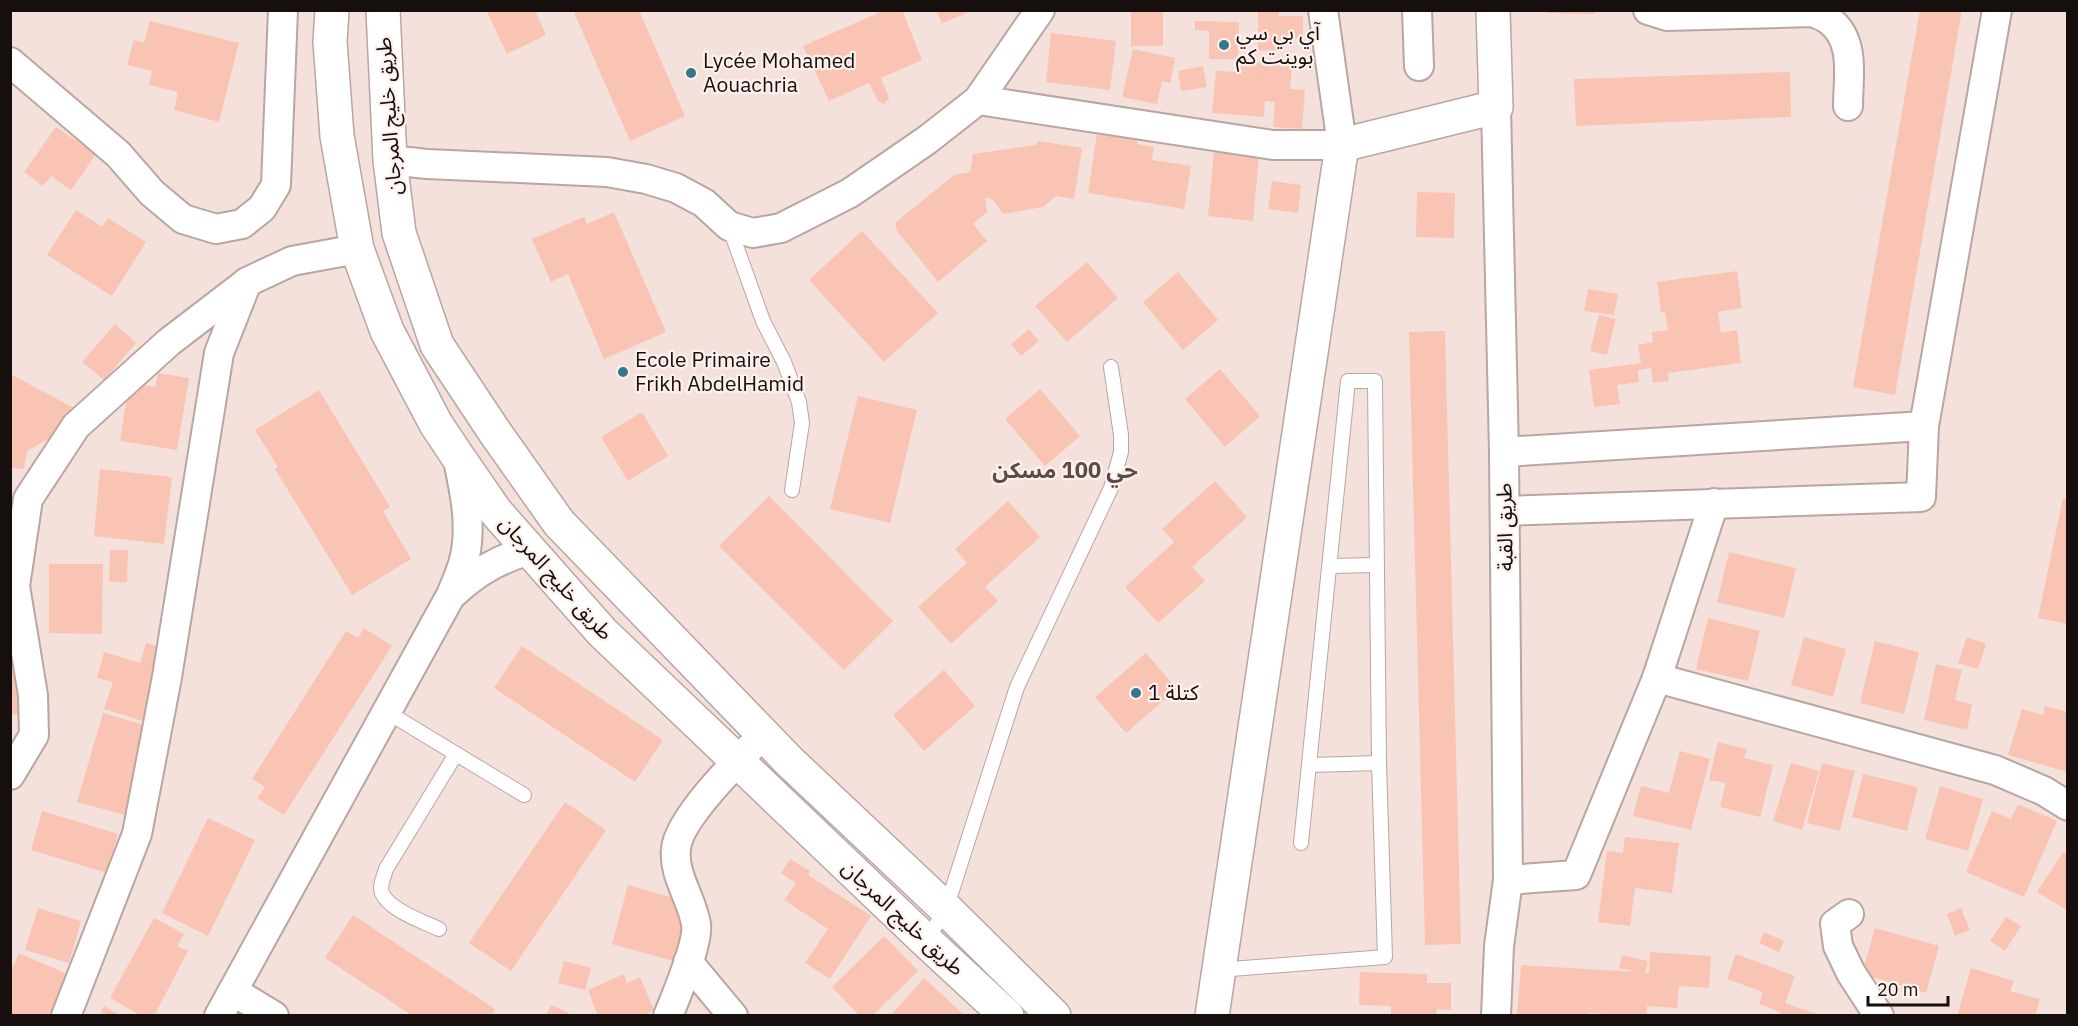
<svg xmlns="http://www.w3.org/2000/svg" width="2078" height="1026" viewBox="0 0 2078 1026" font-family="'IBM Plex Sans','Noto Sans Arabic',sans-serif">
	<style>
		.building { fill: #f9c4b3 }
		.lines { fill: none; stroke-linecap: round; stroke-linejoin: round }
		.lane-casing { stroke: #b9a6a0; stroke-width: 16 }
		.street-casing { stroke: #b9a6a0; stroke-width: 32 }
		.secondary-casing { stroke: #b9a6a0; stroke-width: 36 }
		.primary-casing { stroke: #b9a6a0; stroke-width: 36 }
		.lane { stroke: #fff; stroke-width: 14 }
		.street { stroke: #fff; stroke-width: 28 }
		.secondary { stroke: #fff; stroke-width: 33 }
		.primary { stroke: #fff; stroke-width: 33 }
		.poi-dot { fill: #357889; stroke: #fdf0ed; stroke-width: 2 }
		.labels { text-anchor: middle; stroke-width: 4.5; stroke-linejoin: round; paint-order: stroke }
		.poi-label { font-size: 21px; fill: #160f0d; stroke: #fdf0ed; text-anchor: start }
		.street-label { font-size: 21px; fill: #160f0d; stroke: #fdf0ed }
		.neighbourhood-label { font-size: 22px; font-weight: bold; fill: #5c4c47; stroke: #fdf0ed }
	</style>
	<rect width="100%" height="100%" fill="#f5e1db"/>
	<g class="building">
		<polygon points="486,10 535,10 546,35 507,54"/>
		<polygon points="573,10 639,10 685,116 630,141"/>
		<polygon points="885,10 902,10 922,60 881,78 889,98 884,104 878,101 869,83 829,101 803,46"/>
		<rect x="1131" y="10" width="32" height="36"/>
		<polygon points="1546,10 1594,10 1594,14 1546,13"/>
		<polygon points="1920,10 1962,10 1895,395 1853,387"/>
		<polygon points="936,11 972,11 942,23"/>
		<polygon points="1258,11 1279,11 1279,16 1303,16 1303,38 1284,39 1284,50 1258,51"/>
		<polygon points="150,21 239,43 219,122 174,110 178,92 149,85 152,71 127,65 134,40 144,43"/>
		<polygon points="1195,21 1239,22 1238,59 1209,59 1209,31 1195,30"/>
		<polygon points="1051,33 1116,41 1110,90 1046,82"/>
		<polygon points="1133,49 1175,58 1170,83 1162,81 1157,104 1122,97"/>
		<polygon points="1240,61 1292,65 1290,89 1305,90 1302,129 1273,127 1275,102 1265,101 1264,117 1212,113 1216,71 1239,72"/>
		<polygon points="1203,66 1207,87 1181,91 1178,71"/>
		<polygon points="1790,72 1791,117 1576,126 1574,79"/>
		<polygon points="56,127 96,154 71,190 51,176 43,186 24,172"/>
		<polygon points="1097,134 1137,140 1137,144 1154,147 1152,160 1191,166 1184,209 1088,193"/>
		<polygon points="1039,141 1082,148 1074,199 1056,196 1043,207 1003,214 992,199 985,198 987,212 973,224 987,241 938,282 897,231 895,223 954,175 970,172 973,154 1035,145"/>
		<polygon points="1214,151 1259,156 1253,221 1208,216"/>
		<polygon points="1272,181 1301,185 1298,213 1268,209"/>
		<polygon points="1417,192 1455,193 1454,238 1416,237"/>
		<polygon points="76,210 102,227 108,218 146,242 112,296 47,255"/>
		<polygon points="614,212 666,332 604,359 568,274 551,282 532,239 584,217 587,224"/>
		<polygon points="862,231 938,313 884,362 809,280"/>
		<polygon points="1087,262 1118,298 1067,342 1035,306"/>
		<polygon points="1737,271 1742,308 1718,312 1721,333 1737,330 1741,363 1668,373 1669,381 1653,383 1651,368 1638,370 1639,382 1617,385 1620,404 1594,407 1589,370 1641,363 1638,345 1653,342 1652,332 1668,330 1665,312 1661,312 1657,282"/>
		<polygon points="1178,272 1218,320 1183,350 1143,302"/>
		<polygon points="1588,289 1618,294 1614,315 1584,311"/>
		<polygon points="1599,315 1616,319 1607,355 1590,351"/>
		<polygon points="115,324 136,343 104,380 82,362"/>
		<polygon points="1029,329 1039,341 1021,356 1011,344"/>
		<polygon points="1445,331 1461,944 1425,945 1409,332"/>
		<polygon points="1220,369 1260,416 1225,447 1185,399"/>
		<polygon points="158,373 189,378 177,450 120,441 129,383 155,387"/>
		<polygon points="10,374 76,409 64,430 27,451 24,469 10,468"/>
		<polygon points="1040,389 1080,436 1045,466 1005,419"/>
		<polygon points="319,390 390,507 383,511 411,559 352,595 275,469 278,467 255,430"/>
		<polygon points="858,396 917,410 890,523 830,509"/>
		<polygon points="642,412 668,456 628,481 601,437"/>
		<polygon points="100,469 172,477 164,544 94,536"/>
		<polygon points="1215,481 1247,517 1192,567 1205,581 1158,623 1125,587 1174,542 1162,529"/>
		<polygon points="769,496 893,621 844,670 719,546"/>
		<polygon points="2063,498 2068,499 2068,624 2038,618"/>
		<polygon points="1008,501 1040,537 985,587 998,601 951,644 918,607 967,563 955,549"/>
		<polygon points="110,550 128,550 127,582 109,582"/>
		<polygon points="1729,552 1796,568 1784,618 1717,602"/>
		<polygon points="49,564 103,564 102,634 49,633"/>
		<polygon points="1708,618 1760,631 1748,681 1696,669"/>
		<polygon points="364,628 392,646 284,815 257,798 265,787 252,779 346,631 358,638"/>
		<polygon points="1804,637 1846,649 1833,697 1791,685"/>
		<polygon points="1967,637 1986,644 1978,669 1958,663"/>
		<polygon points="1875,641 1919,652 1904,714 1860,703"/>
		<polygon points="10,642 27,713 10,715"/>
		<polygon points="146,643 167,649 146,722 104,709 113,682 97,678 104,652 140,663"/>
		<polygon points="522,646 663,740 635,782 494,688"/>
		<polygon points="1146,653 1177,689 1126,733 1095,697"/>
		<polygon points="1936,664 1962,670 1955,700 1972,704 1967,730 1924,720"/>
		<polygon points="944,670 975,706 924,751 893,715"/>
		<polygon points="2045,706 2068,712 2068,772 2008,755 2022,709 2043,715"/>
		<polygon points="103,713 155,728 129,816 77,802"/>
		<polygon points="1718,742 1747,749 1744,758 1773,765 1760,817 1720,807 1726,783 1709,780"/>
		<polygon points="1680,751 1710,759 1691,830 1633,816 1641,786 1669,793"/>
		<polygon points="1791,763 1819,771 1802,830 1773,821"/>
		<polygon points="1822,763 1855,771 1840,831 1807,823"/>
		<polygon points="1863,774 1918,787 1907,831 1852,817"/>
		<polygon points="1940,786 1983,799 1968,851 1925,839"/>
		<polygon points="565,802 606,830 511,971 469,943"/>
		<polygon points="2018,804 2057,821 2024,897 1966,872 1992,811 2011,819"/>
		<polygon points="42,811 118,834 107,873 31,850"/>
		<polygon points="208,818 255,840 208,936 162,913"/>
		<polygon points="1625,837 1679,843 1672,893 1635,888 1630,926 1598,922 1607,851 1623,853"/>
		<polygon points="2063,852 2068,855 2068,911 2037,892"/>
		<polygon points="790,859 810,871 808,875 871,916 830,979 805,963 828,929 784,900 796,883 781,873"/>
		<polygon points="628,885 694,904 677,962 612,944"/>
		<polygon points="38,908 81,921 69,963 25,950"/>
		<polygon points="1961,908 1970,930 1955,936 1947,914"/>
		<polygon points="353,915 495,1009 491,1016 413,1016 325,958"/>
		<polygon points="2006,917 2021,926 2005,951 1990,941"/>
		<polygon points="154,918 184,934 177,946 188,951 154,1016 142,1016 110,998"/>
		<polygon points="1875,928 1939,946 1926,993 1862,974"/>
		<polygon points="1764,932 1784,941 1779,952 1759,943"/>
		<polygon points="884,936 918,971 872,1016 860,1016 832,987"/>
		<polygon points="1650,952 1711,956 1709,988 1679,986 1677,1008 1647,1006 1646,1016 1588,1013 1588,1016 1517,1016 1521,965 1637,972 1619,968 1622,955 1648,961 1645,973 1649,973"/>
		<polygon points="19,953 67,974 50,1016 10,1016 10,973"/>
		<polygon points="1736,954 1795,976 1785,1003 1822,1016 1779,1016 1780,1012 1759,1004 1763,992 1727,979"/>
		<polygon points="564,961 591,968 585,990 558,983"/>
		<polygon points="1971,968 2014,981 2010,991 2040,999 2035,1016 1957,1016"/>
		<polygon points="1360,972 1427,974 1427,983 1451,983 1451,1010 1437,1009 1436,1016 1391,1016 1391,1006 1359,1005"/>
		<polygon points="624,974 627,983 640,977 654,1010 643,1016 598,1016 588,990"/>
		<polygon points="924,978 965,1016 890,1016"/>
		<polygon points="551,1005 569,1013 568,1016 546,1016"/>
		<polygon points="104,1006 121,1016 100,1016"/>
	</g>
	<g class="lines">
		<g class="lane-casing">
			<g id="lane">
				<polyline points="729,226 763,321 784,362 799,402 802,423 792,490"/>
				<polyline points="1330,566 1376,565"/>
				<polyline points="387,712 524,795"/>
				<polyline points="1310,765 1379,763"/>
				<path d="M439 929C424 922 389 910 382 893 379 885 384 877 386 869L456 754"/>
				<polyline points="926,941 946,909 1017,687 1111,488 1121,452 1121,435 1111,367"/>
				<polyline points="1219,970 1385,957 1379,763 1375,381 1348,381 1301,843"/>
			</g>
		</g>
		<g class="street-casing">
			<g id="street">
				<polyline points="1417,10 1419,66"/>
				<path d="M1648 10 1667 16 1813 12C1819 15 1826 17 1830 21 1856 41 1848 78 1848 106"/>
				<polyline points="10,62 118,154 152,193 183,219 216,229 242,224 262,208 276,185 283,10"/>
				<polyline points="978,100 1273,145 1342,145 1323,10"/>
				<polyline points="390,160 427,164 607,172 646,179 676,188 704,203 729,226 753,233 781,228 850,193 927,140 978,100 1040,10"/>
				<polyline points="1924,426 1997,10"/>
				<polyline points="1504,452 1924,426 1921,497 1505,511"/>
				<path d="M453 594C476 572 499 559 530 550"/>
				<polyline points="1657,678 1995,770 2044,791 2068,806"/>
				<polyline points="10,775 34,735 33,695 15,586 28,499 76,426 169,342 246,283"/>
				<polyline points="1508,880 1576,875 1657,678 1714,503"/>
				<polyline points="1849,914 1835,924 1838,946 1851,973 1879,1016"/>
				<polyline points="688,962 733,1016"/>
				<polyline points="233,991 274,1016"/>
				<polyline points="66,1016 137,834 167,677 219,353 247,282 292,261 357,249"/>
				<path d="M219 1016 451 595C455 585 460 574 463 564 473 530 465 493 458 460"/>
				<path d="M668 1016C676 996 699 943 696 924 692 899 673 875 676 849 678 819 741 757 763 735"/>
				<polyline points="1496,1016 1499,946 1508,880 1504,452 1496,107"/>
			</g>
		</g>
		<g class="secondary-casing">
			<polyline id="secondary" points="1212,1016 1342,145 1496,107 1493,10"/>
		</g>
		<g class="primary-casing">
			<g id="primary">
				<polyline points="332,10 330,42 337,136 357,249 387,331 436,424 458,457 496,512 602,632 926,941 1007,1016"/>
				<polyline points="383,10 390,160 399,233 437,345 494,431 559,523 789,761 946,909 1054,1016"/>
			</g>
		</g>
		<use href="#lane" class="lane"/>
		<use href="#street" class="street"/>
		<use href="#secondary" class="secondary"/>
		<use href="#primary" class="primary"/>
	</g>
	<g class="poi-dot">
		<circle cx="1224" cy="45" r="6"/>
		<circle cx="691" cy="73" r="6"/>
		<circle cx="623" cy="372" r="6"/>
		<circle cx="1136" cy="693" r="6"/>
	</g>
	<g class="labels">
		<g class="poi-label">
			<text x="1236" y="40">آي بي سي<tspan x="1236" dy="24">بوينت كم</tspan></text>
			<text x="703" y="68">Lycée Mohamed<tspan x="703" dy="24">Aouachria</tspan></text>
			<text x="635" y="367">Ecole Primaire<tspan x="635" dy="24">Frikh AbdelHamid</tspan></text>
			<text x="1148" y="700">كتلة 1</text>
		</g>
		<g class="street-label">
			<text transform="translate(389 116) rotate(-94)" y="7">طريق خليج المرجان</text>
			<text transform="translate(1505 527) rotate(-91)" y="7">طريق القبة</text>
			<text transform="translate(556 578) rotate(48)" y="7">طريق خليج المرجان</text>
			<text transform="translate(903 918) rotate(43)" y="7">طريق خليج المرجان</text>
		</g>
		<g class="neighbourhood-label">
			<text x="1065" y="478">حي 100 مسكن</text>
		</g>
	</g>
	<rect width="2078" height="1026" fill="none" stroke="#160f0d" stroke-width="24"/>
	<path d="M1868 996v9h80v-9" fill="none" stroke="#160f0d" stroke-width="3"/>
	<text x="1877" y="996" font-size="18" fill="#160f0d" stroke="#fdf0ed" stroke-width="4.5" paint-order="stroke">20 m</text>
</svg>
